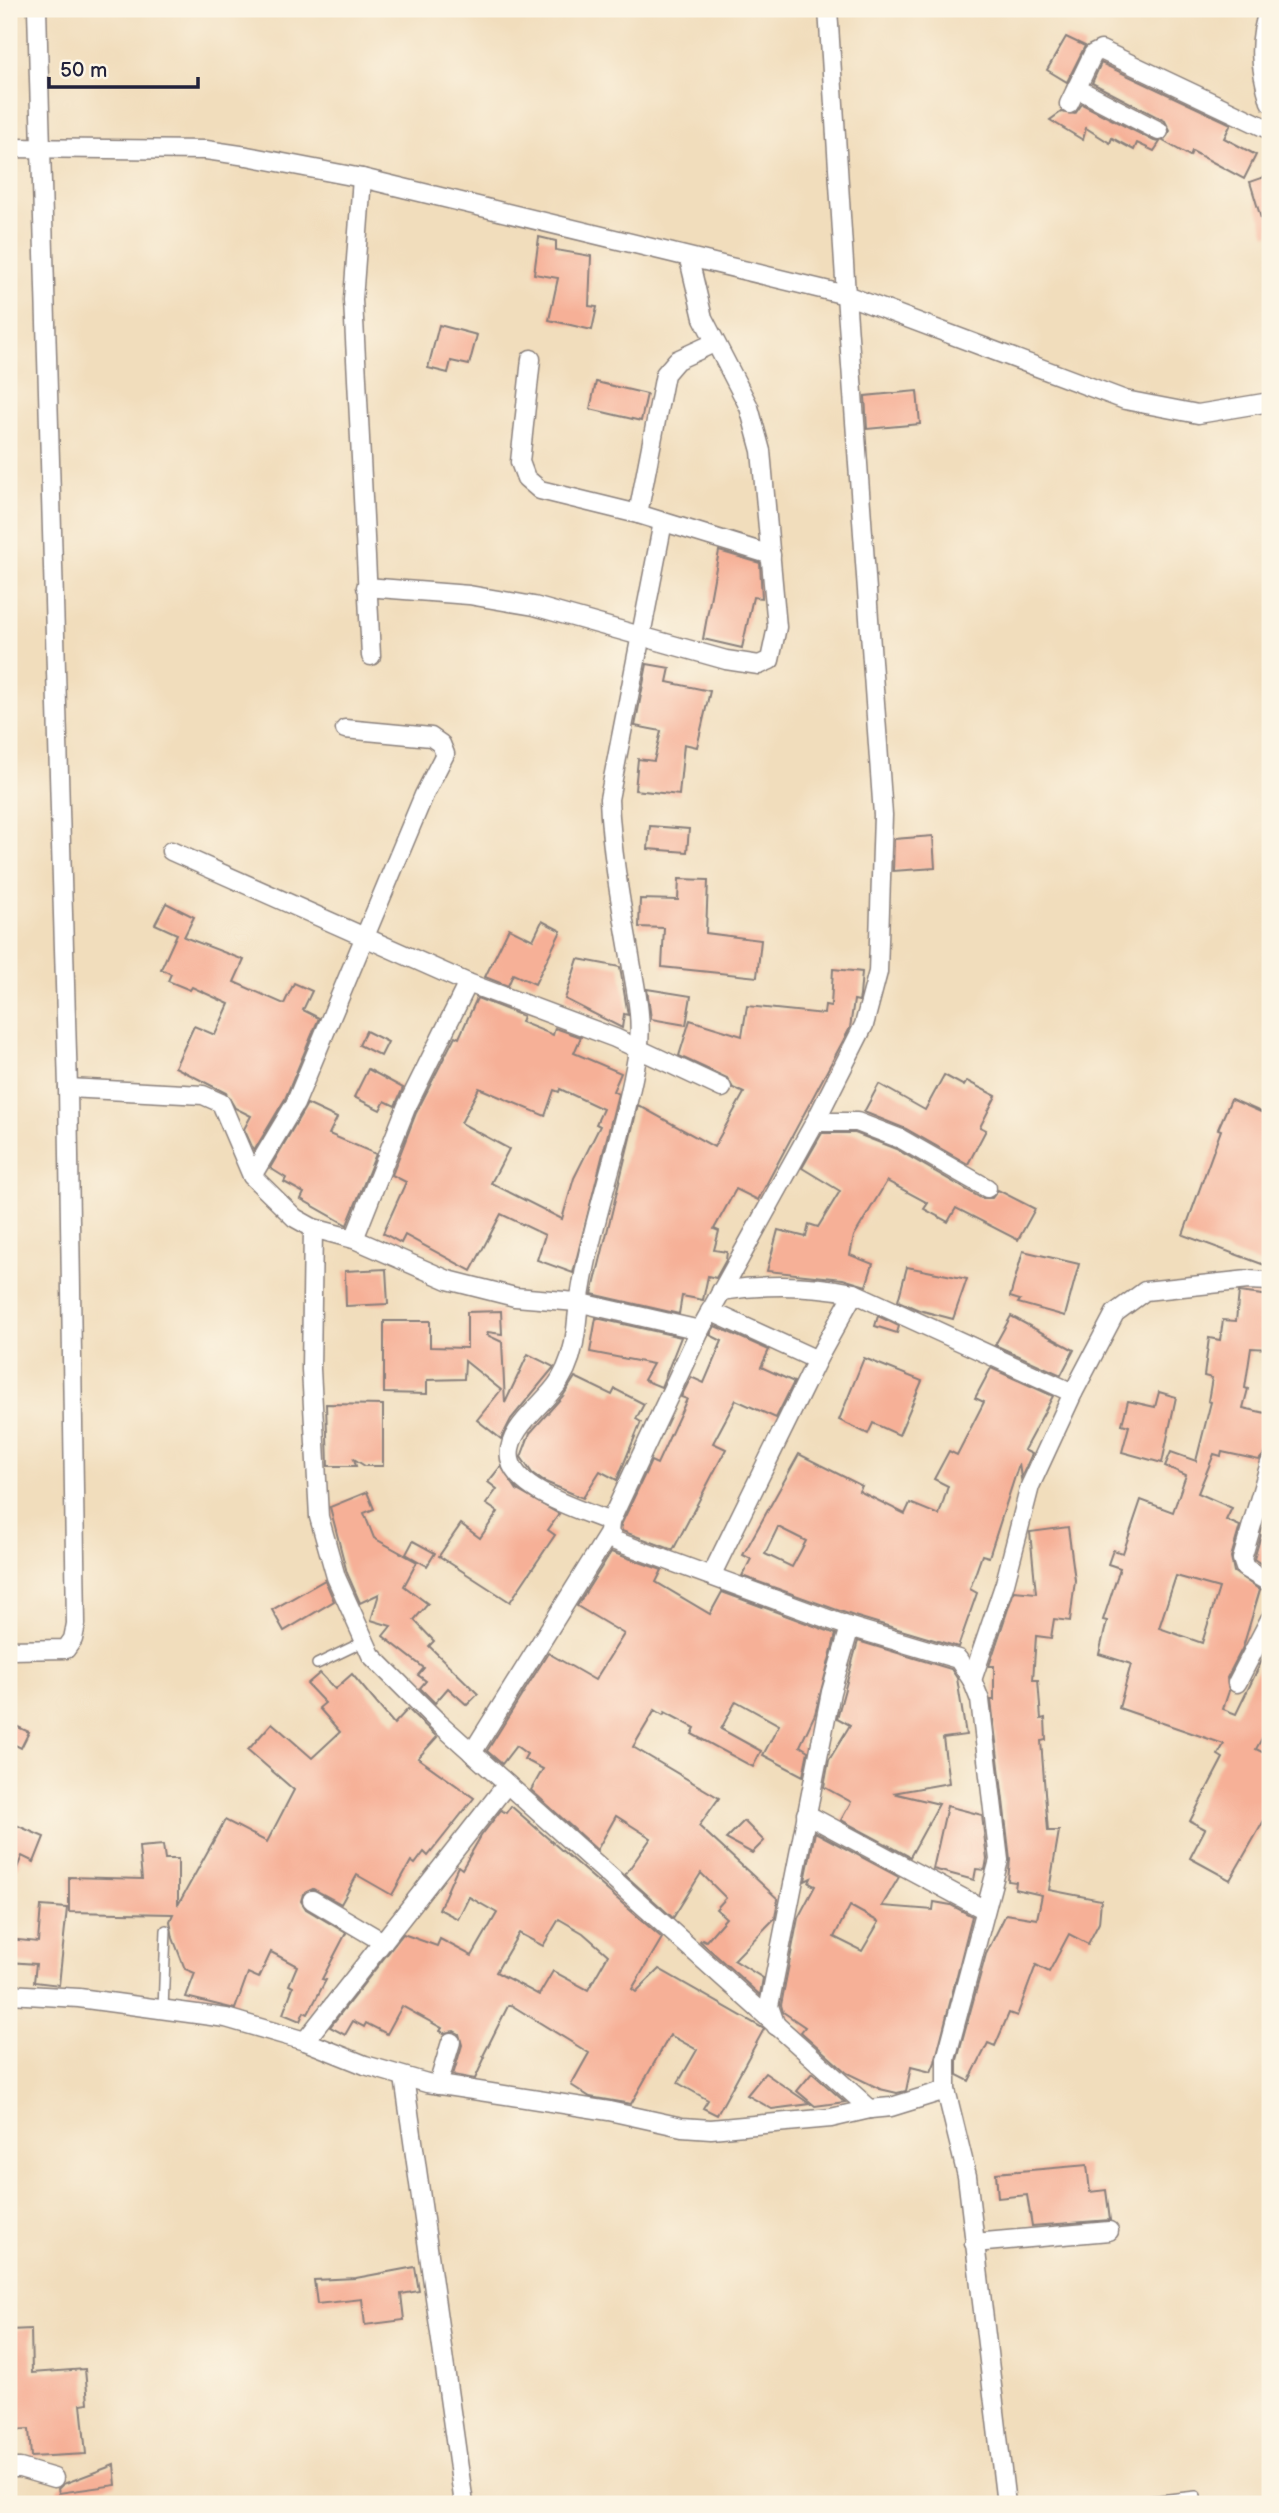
<svg xmlns="http://www.w3.org/2000/svg" width="1279" height="2513" viewBox="0 0 1279 2513" font-family="'Balsamiq Sans',sans-serif">
	<style>
		.building { fill: #f6b097; fill-rule: evenodd }
		.lines { fill: none; stroke-linecap: round; stroke-linejoin: round }
		.lane-casing { stroke: #8a807c; stroke-width: 12 }
		.street-casing { stroke: #8a807c; stroke-width: 21 }
		.lane { stroke: #fff; stroke-width: 9 }
		.street { stroke: #fff; stroke-width: 18 }
	</style>
	<rect width="100%" height="100%" fill="#fcf5e5"/>
	<filter id="ink" filterUnits="userSpaceOnUse"><feTurbulence type="fractalNoise" baseFrequency=".0143" numOctaves="2"/><feDisplacementMap in="SourceGraphic" scale="14" xChannelSelector="R" yChannelSelector="G"/><feConvolveMatrix kernelMatrix="1 2 1 2 8 2 1 2 1" color-interpolation-filters="sRGB"/></filter>
	<filter id="wash" filterUnits="userSpaceOnUse"><feTurbulence type="fractalNoise" baseFrequency=".00686" numOctaves="4" result="noise"/><feDisplacementMap in="SourceGraphic" scale="28" xChannelSelector="R" yChannelSelector="G"/><feGaussianBlur stdDeviation="1.57" result="paint"/><feColorMatrix in="noise" values="0 0 0 0 0 0 0 0 0 0 0 0 0 0 0 0 0 1.4 0 .05"/><feComposite in="paint" operator="in"/></filter>
	<g filter="url(#wash)">
		<rect width="100%" height="100%" fill="#f1ddbc"/>
		<g id="blocks">
			<g class="building">
				<polygon points="1066,37 1085,46 1067,82 1047,70"/>
				<polygon points="1101,63 1231,124 1224,138 1256,155 1244,179 1192,151 1190,156 1163,141 1170,131 1165,121 1092,83"/>
				<polygon points="1082,104 1154,141 1160,142 1154,151 1137,143 1134,150 1112,138 1110,143 1086,128 1083,140 1050,120 1061,112 1075,114"/>
				<polygon points="1270,175 1270,234 1266,235 1250,182"/>
				<polygon points="539,237 556,241 556,250 591,256 589,306 597,307 592,330 549,320 558,278 534,274"/>
				<polygon points="439,325 477,335 469,365 451,361 448,373 428,368"/>
				<polygon points="596,382 647,394 641,421 590,409"/>
				<polygon points="917,391 920,424 867,429 865,396"/>
				<polygon points="719,551 760,563 762,598 753,597 742,648 703,639"/>
				<polygon points="647,664 670,668 667,682 710,691 697,747 684,744 679,795 635,790 638,759 654,761 661,731 635,726"/>
				<polygon points="650,826 689,829 687,852 648,849"/>
				<polygon points="933,836 935,868 893,871 894,839"/>
				<polygon points="679,879 708,880 706,933 761,940 757,977 662,967 664,928 639,927 640,899 678,900"/>
				<polygon points="166,903 194,917 184,937 244,960 234,982 284,1004 294,983 312,991 303,1010 319,1018 285,1099 254,1151 244,1129 251,1116 235,1108 226,1093 175,1067 194,1026 215,1035 229,1004 192,987 190,990 168,981 171,974 161,969 177,934 155,924"/>
				<polygon points="542,921 561,931 535,984 513,974 508,986 485,977 509,928 533,940"/>
				<polygon points="578,959 620,967 628,1015 624,1014 622,1028 565,999"/>
				<polygon points="833,969 862,972 860,996 859,1001 854,1000 850,1028 758,1200 736,1189 714,1229 719,1231 714,1250 727,1252 726,1260 716,1278 708,1276 703,1300 682,1296 679,1314 592,1294 638,1105 714,1147 744,1093 733,1088 727,1078 679,1056 690,1020 742,1036 747,1006 824,1014 825,1005 831,1006"/>
				<polygon points="647,989 691,996 686,1025 651,1019"/>
				<path d="M477 998 523 1016 521 1022 553 1035 555 1028 581 1037 574 1053 621 1073 613 1091 618 1094 573 1273 537 1260 545 1235 501 1214 471 1271 405 1235 401 1243 383 1233 406 1182 392 1175 416 1113 455 1036 459 1038ZM479 1088 545 1116 554 1090 559 1092 560 1089 603 1109 596 1124 600 1126 574 1178 562 1219 491 1183 509 1149 461 1123Z"/>
				<polygon points="366,1031 388,1042 381,1056 359,1045"/>
				<polygon points="368,1069 403,1088 395,1106 385,1101 380,1110 354,1097"/>
				<polygon points="944,1075 964,1086 967,1081 996,1096 980,1127 986,1130 968,1164 906,1129 864,1112 879,1084 925,1110"/>
				<polygon points="1231,1099 1270,1116 1270,1267 1183,1235 1221,1130 1218,1129"/>
				<polygon points="307,1104 337,1118 329,1134 376,1154 347,1225 301,1199 304,1193 284,1182 286,1178 270,1168"/>
				<polygon points="822,1133 855,1133 896,1149 981,1198 992,1198 998,1190 1035,1209 1018,1240 956,1208 948,1222 924,1209 928,1203 887,1181 854,1236 850,1255 873,1264 866,1286 843,1279 767,1271 778,1230 806,1237 809,1224 818,1227 840,1191 802,1168"/>
				<polygon points="1023,1251 1079,1264 1065,1316 1018,1303 1020,1300 1010,1297"/>
				<polygon points="907,1267 967,1279 953,1319 919,1310 898,1301"/>
				<polygon points="386,1269 388,1304 346,1306 345,1271"/>
				<path d="M1239 1292 1270 1296V1349L1251 1348 1245 1388 1248 1389 1243 1408 1270 1414V1448L1259 1460 1222 1452 1221 1456 1214 1454 1198 1493 1232 1508 1226 1520 1240 1526 1231 1557 1234 1572 1260 1590 1243 1647 1227 1678 1229 1691 1223 1709 1236 1714 1270 1644V1724L1256 1749 1270 1756V1810L1230 1880 1190 1858 1205 1829 1190 1821 1223 1758 1218 1755 1224 1744 1119 1708 1131 1664 1099 1654 1107 1621 1103 1620 1120 1568 1108 1564 1113 1550 1123 1553 1141 1500 1173 1512 1186 1475 1165 1466 1171 1452 1196 1461 1211 1402 1208 1401 1212 1378 1204 1376 1209 1338 1220 1340 1223 1320 1236 1321ZM1176 1576 1219 1588 1202 1643 1159 1628Z"/>
				<polygon points="501,1311 502,1334 488,1332 487,1335 502,1342 505,1403 528,1354 554,1367 511,1419 501,1439 477,1420 501,1390 465,1361 464,1379 427,1380 427,1394 384,1393 384,1321 430,1321 430,1347 467,1348 467,1312"/>
				<polygon points="878,1316 899,1326 897,1333 875,1326"/>
				<polygon points="1011,1316 1074,1350 1061,1375 995,1345"/>
				<polygon points="596,1318 681,1337 661,1387 644,1380 653,1364 590,1352"/>
				<polygon points="715,1326 769,1350 761,1367 794,1382 776,1418 736,1400 713,1443 726,1449 673,1550 622,1531 621,1525 651,1461 657,1464 687,1399 681,1397 691,1377 704,1383 722,1341 710,1335"/>
				<polygon points="864,1358 922,1381 899,1435 873,1423 868,1434 839,1420"/>
				<path d="M991 1368 1053 1396 1024 1450 1032 1454 1021 1478 1019 1464 989 1557 982 1555 970 1589 977 1593 958 1647 854 1616 742 1576 751 1559 743 1555 799 1454 862 1486 859 1491 905 1514 910 1503 939 1515 948 1486 934 1479 949 1451 957 1455 984 1402 975 1398ZM778 1527 806 1541 792 1567 765 1554Z"/>
				<polygon points="575,1377 612,1395 615,1389 644,1404 636,1419 641,1422 617,1480 600,1471 583,1498 543,1481 532,1473 521,1457 530,1433 563,1396"/>
				<polygon points="1159,1392 1176,1397 1162,1463 1122,1452 1129,1426 1122,1424 1128,1401 1155,1407"/>
				<polygon points="326,1404 383,1405 383,1466 365,1466 354,1459 356,1466 328,1466"/>
				<polygon points="501,1466 517,1490 559,1514 548,1530 555,1535 510,1602 439,1556 461,1524 480,1538 498,1512 486,1504 497,1489 488,1482"/>
				<polygon points="367,1492 374,1509 364,1513 374,1538 417,1562 404,1586 428,1604 414,1620 434,1641 429,1646 478,1694 467,1705 448,1688 435,1703 420,1688 426,1681 418,1675 424,1668 383,1636 391,1626 371,1620 379,1594 360,1603 347,1573 330,1507"/>
				<polygon points="1068,1527 1075,1580 1070,1621 1054,1619 1051,1638 1036,1636 1033,1680 1038,1680 1041,1719 1045,1718 1046,1740 1041,1741 1048,1831 1059,1831 1049,1890 1101,1900 1099,1923 1088,1944 1069,1934 1049,1972 1036,1965 1017,2016 1009,2013 995,2046 988,2043 969,2081 957,2075 957,2060 986,1954 1006,1914 1037,1919 1042,1895 1015,1889 1016,1882 1008,1881 1010,1859 991,1700 994,1700 994,1666 989,1666 1014,1591 1036,1593 1030,1532"/>
				<polygon points="1261,1535 1270,1539 1270,1570 1254,1559"/>
				<polygon points="413,1541 435,1553 427,1566 406,1554"/>
				<polygon points="611,1552 662,1570 656,1582 710,1614 722,1592 836,1634 815,1714 800,1746 808,1751 803,1776 763,1755 779,1725 736,1701 721,1729 761,1751 753,1767 692,1734 695,1728 665,1712 663,1715 655,1710 633,1747 719,1798 699,1826 778,1899 775,1918 734,1960 763,1978 760,1995 700,1941 702,1939 706,1941 726,1918 716,1909 726,1898 701,1873 673,1918 625,1875 651,1838 616,1816 597,1850 531,1790 543,1769 524,1759 527,1754 516,1746 502,1764 487,1751 548,1653 595,1680 624,1634 577,1606"/>
				<polygon points="325,1580 334,1601 284,1631 272,1610"/>
				<polygon points="858,1641 951,1669 957,1678 966,1735 943,1738 949,1783 893,1793 939,1804 910,1857 841,1820 851,1802 824,1787 829,1760 850,1725 837,1718"/>
				<polygon points="320,1673 335,1689 352,1674 394,1724 408,1709 437,1737 418,1758 474,1798 428,1856 424,1852 415,1864 411,1861 392,1895 357,1875 341,1904 313,1889 303,1894 301,1901 306,1909 346,1933 322,1979 326,1980 308,2014 304,2012 300,2021 283,2014 293,1987 289,1985 297,1966 271,1952 259,1978 248,1973 235,2009 186,1997 195,1973 185,1969 173,1938 170,1921 173,1914 69,1912 69,1877 142,1879 139,1847 163,1845 165,1859 178,1859 178,1905 225,1820 267,1842 294,1790 248,1750 272,1723 312,1758 340,1732 319,1708 325,1703 307,1684"/>
				<polygon points="9,1723 29,1732 21,1748 9,1742"/>
				<path d="M511 1806 662 1938 632 1989 636 1992 659 1969 764 2029 717 2115 703 2108 708 2100 678 2083 697 2050 670 2035 631 2104 590 2097 571 2085 589 2053 511 2005 508 2006 483 2056 485 2057 475 2079 453 2075 462 2045 459 2034 454 2031 444 2033 440 2031 442 2028 402 2006 387 2034 366 2023 364 2027 353 2021 345 2035 330 2027 403 1934 437 1946 440 1939 472 1956 497 1913 469 1897 458 1919 439 1909 458 1866 462 1869 481 1836 501 1810 506 1813ZM559 1919 583 1933 608 1955 588 1990 553 1971 539 1995 496 1972 519 1933 543 1946Z"/>
				<polygon points="947,1806 982,1815 987,1859 985,1870 976,1869 974,1880 933,1869"/>
				<polygon points="744,1821 764,1841 752,1853 726,1839"/>
				<polygon points="9,1822 44,1837 34,1862 22,1856 9,1887"/>
				<path d="M815 1832 899 1877 882 1906 933 1910 934 1902 951 1905 972 1916 935 2062 931 2072 911 2067 906 2091 897 2093 880 2089 847 2073 801 2032 805 2027 783 2012 781 2005 798 1918 815 1886 809 1883 811 1878 805 1881ZM850 1906 879 1922 862 1951 834 1937Z"/>
				<polygon points="41,1906 67,1908 59,1985 34,1982 36,1964 9,1962 9,1939 38,1942"/>
				<polygon points="765,2073 810,2104 772,2109 747,2095"/>
				<polygon points="812,2073 845,2102 815,2106 797,2091"/>
				<polygon points="1087,2165 1090,2192 1106,2190 1110,2220 1032,2226 1027,2195 998,2198 996,2173"/>
				<polygon points="415,2267 419,2291 401,2294 404,2320 365,2325 362,2299 317,2304 314,2280 356,2278"/>
				<polygon points="31,2329 32,2373 85,2369 88,2403 81,2404 86,2454 31,2457 29,2429 9,2430 9,2330"/>
				<polygon points="114,2465 116,2485 59,2493 58,2489 63,2484"/>
			</g>
		</g>
	</g>
	<g filter="url(#ink)">
		<use href="#blocks" fill-opacity="0" stroke="#8a807c" stroke-width="2"/>
		<g class="lines">
			<g class="lane-casing">
				<g id="lane">
					<polyline points="317,1664 365,1641"/>
					<polyline points="163,2010 166,1930"/>
					<polyline points="1122,2504 1196,2496"/>
				</g>
			</g>
			<g class="street-casing">
				<g id="street">
					<polyline points="828,9 846,295 1125,400 1198,414 1270,402"/>
					<path d="M1269 9C1257 42 1260 68 1270 102"/>
					<polyline points="1076,88 1159,131"/>
					<polyline points="1069,104 1093,54 1101,50 1270,130"/>
					<polyline points="9,148 206,150 247,156 362,178 846,295 883,815 878,972 864,1025 815,1122 700,1330 610,1522 609,1533 615,1541 850,1627 958,1659 972,1680 980,1700 999,1860 946,2059 946,2090 967,2176 1006,2504"/>
					<polyline points="362,178 353,300 371,656"/>
					<polyline points="531,359 520,462 526,478 540,490 638,514 771,555"/>
					<polyline points="638,514 665,374 677,360 714,343"/>
					<polyline points="366,587 469,595 534,606 726,660 759,665 770,660 777,627 761,451 749,407 703,318 689,259"/>
					<polyline points="171,851 468,983 615,1038 722,1088"/>
					<polyline points="68,1088 203,1095 221,1103 252,1176 295,1218 313,1228 354,1239 448,1280 515,1297 577,1302 700,1330"/>
					<polyline points="815,1122 857,1122 901,1139 987,1188"/>
					<polyline points="252,1176 295,1104 424,795 445,754 441,744 431,737 345,729"/>
					<polyline points="313,1228 311,1369 319,1517 336,1577 371,1655 439,1723 870,2109 891,2107 946,2090"/>
					<polyline points="354,1239 406,1108 468,983"/>
					<path d="M721 1291C764 1284 812 1285 854 1293L1073 1393"/>
					<polyline points="710,1311 817,1360"/>
					<polyline points="1270,1463 1242,1559 1245,1568 1270,1583"/>
					<path d="M610 1522C582 1510 516 1492 510 1459 505 1428 547 1403 560 1380 570 1364 574 1348 576 1330 584 1235 623 1145 638 1051 643 1022 636 990 631 962 622 910 611 851 609 799L663 522"/>
					<polyline points="712,1574 817,1360 854,1293"/>
					<polyline points="9,1650 66,1649 73,1639 76,1624 68,1088 37,9"/>
					<polyline points="972,1680 1005,1583 1030,1486 1073,1393 1115,1313 1145,1291 1248,1280 1270,1281"/>
					<polyline points="1237,1683 1270,1619"/>
					<polyline points="472,1753 609,1533"/>
					<polyline points="806,1814 985,1910"/>
					<polyline points="312,1900 383,1942"/>
					<polyline points="9,1994 79,1998 226,2018 305,2041 365,2065 427,2083 609,2111 682,2127 711,2129 831,2118 870,2109"/>
					<polyline points="776,2026 769,2006 831,1692 850,1627"/>
					<polyline points="305,2041 507,1784"/>
					<polyline points="404,2077 464,2504"/>
					<polyline points="438,2085 451,2042"/>
					<polyline points="974,2243 1109,2231"/>
					<polyline points="9,2468 20,2468 54,2478"/>
				</g>
			</g>
			<use href="#lane" class="lane"/>
			<use href="#street" class="street"/>
		</g>
	</g>
	<rect width="1279" height="2513" fill="none" stroke="#fcf5e5" stroke-width="35"/>
	<path d="M49 77v10h149v-10" fill="none" stroke="#22223b" stroke-width="3.5"/>
	<text x="60" y="77" font-size="21" fill="#22223b" stroke="#fcf5e5" stroke-width="5" paint-order="stroke">50 m</text>
</svg>
